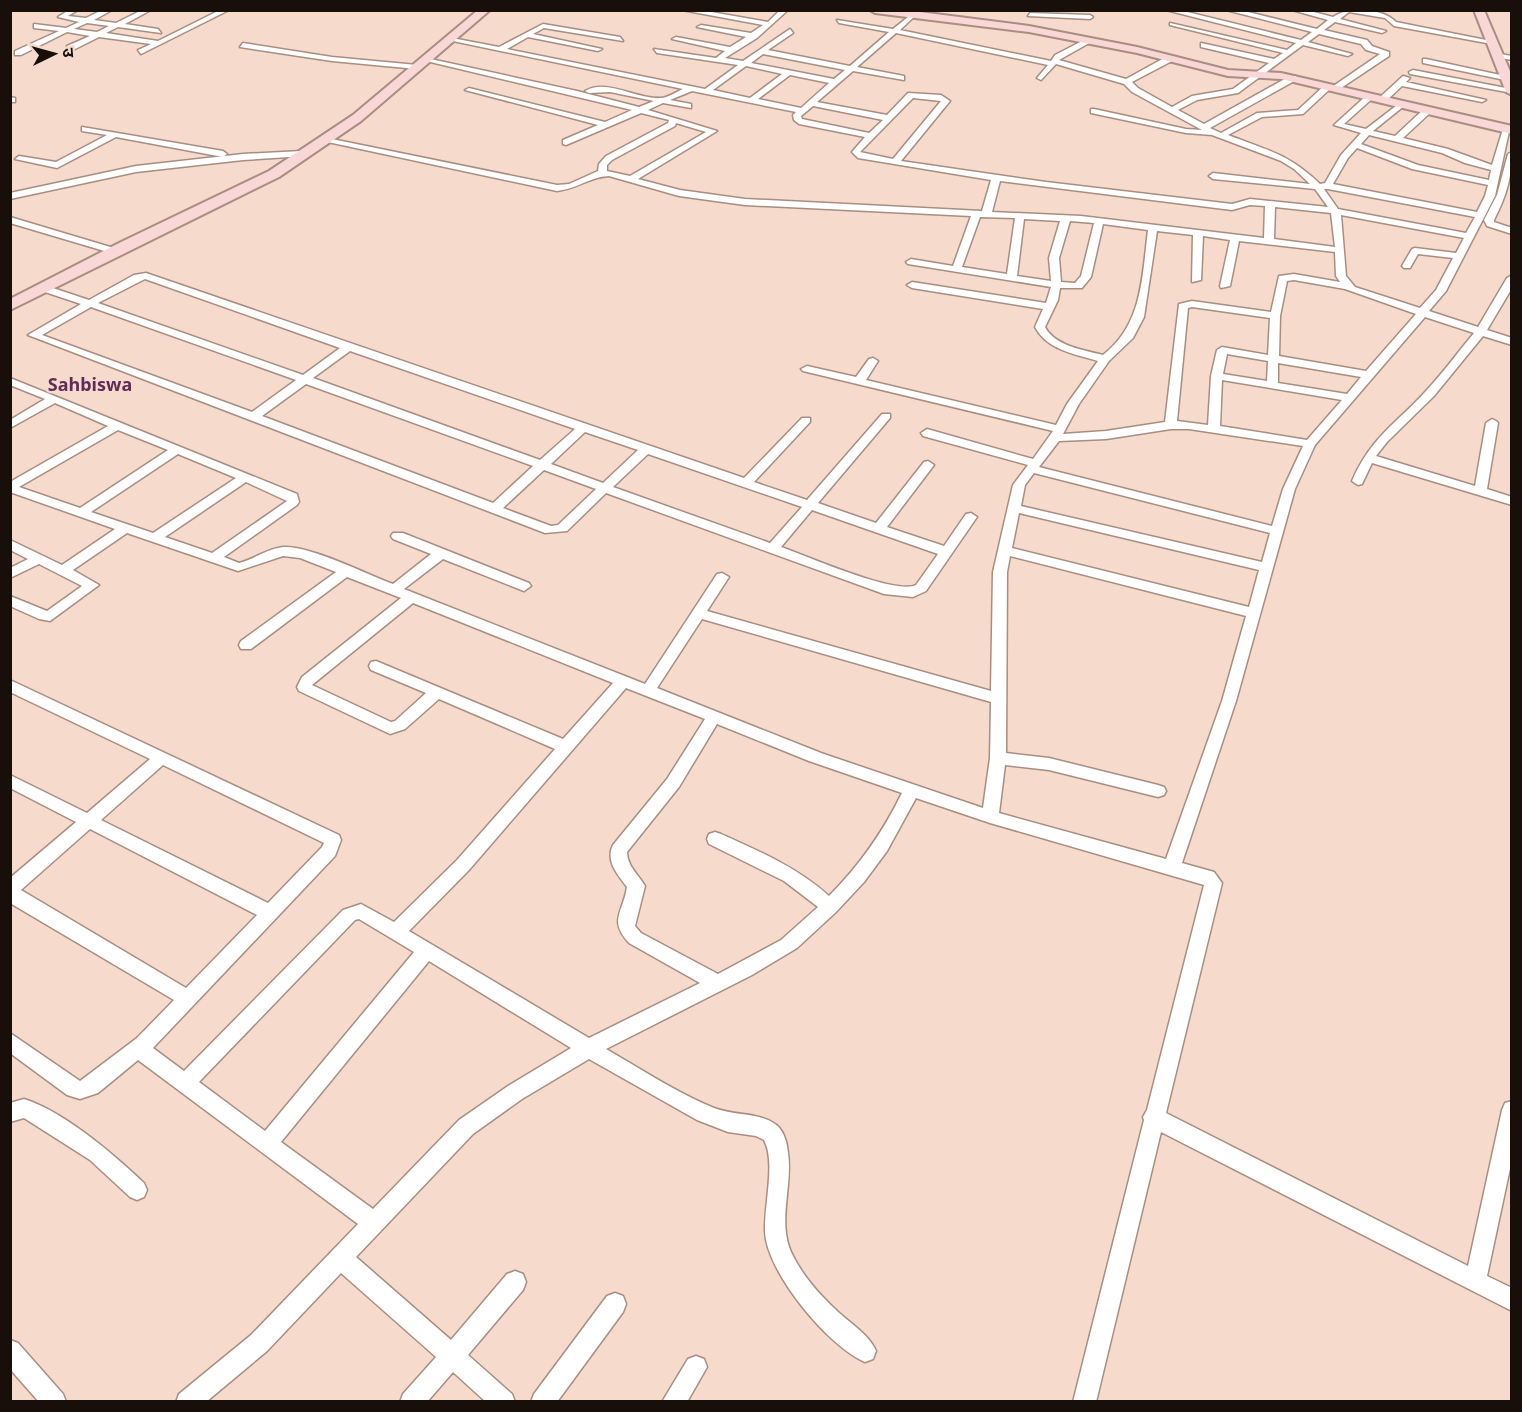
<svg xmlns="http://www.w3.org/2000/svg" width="1522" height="1412" viewBox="0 0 1522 1412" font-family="'Noto Sans','Noto Sans Devanagari',sans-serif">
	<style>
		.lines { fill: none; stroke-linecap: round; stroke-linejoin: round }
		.street-casing { stroke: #a78e81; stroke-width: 3 }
		.secondary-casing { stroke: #a78e81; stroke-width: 4 }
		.street { fill: #fff; fill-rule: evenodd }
		.secondary { fill: #f9d7d7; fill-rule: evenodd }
		.labels { text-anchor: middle; stroke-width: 4.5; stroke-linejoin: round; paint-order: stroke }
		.far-quarter-label { font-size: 18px; font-weight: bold; fill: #602b59; stroke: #f6dbcd }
	</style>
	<rect width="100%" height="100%" fill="#f6dbcd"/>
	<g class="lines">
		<g class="street-casing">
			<g id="street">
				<path d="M69 10H78L68 16 86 18 102 10H112L94 20 116 23 142 10H151L125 24 158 29 161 33 118 27 106 33 158 41 220 10H229L141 54 138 50 151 44 99 37 73 50H67V46L90 36 67 32 21 55H15V51L59 31 34 28V24L66 28 79 22 58 17ZM87 23 109 26 97 32 74 29Z"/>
				<path d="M682 10H700L768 22 780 10H788L757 38 725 58 743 61 790 29 793 33 768 50 850 66 889 32 839 23 837 20 893 29 913 13 915 16 900 30 1051 61 1055 55 1088 38 1091 42 1059 60 1126 79 1166 57H1172V61L1132 82 1138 88 1172 107 1192 96 1233 89 1269 63 1201 47V43L1274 59 1283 53 1170 25V23L1287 50 1296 43 1166 10H1179L1301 40 1312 32 1226 10H1240L1317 29 1328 20 1292 10H1306L1333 17C1348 6 1383 8 1396 22L1496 42 1492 44 1394 26 1385 18 1349 12 1340 19 1386 31 1382 33 1335 22 1324 30 1367 40 1372 46 1389 52V56L1338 90 1331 88 1303 114 1262 117 1228 135C1267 150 1289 154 1320 184L1325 183 1341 155 1361 133 1334 125 1367 95 1374 97 1344 124 1366 129 1401 102 1405 104 1404 106 1373 131 1395 136 1425 108H1431V112L1403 138 1448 149 1492 165 1503 129 1510 127 1495 196 1446 291 1429 311 1478 327 1507 278 1512 275V288L1487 330 1512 338V345L1483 336 1434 396 1387 442 1376 456 1475 486 1486 423 1492 419 1496 421 1498 423 1487 489 1512 497V505L1372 463 1362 484 1358 485 1352 481C1371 437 1395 425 1426 391 1443 373 1458 352 1474 333L1425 317 1315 445 1295 489 1236 701 1182 863 1214 872 1222 883 1166 1113 1468 1266 1502 1110 1505 1103 1512 1101V1159L1487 1276 1512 1288V1311L1161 1132 1096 1402H1073L1144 1120 1143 1117 1147 1110 1204 885 990 823 916 798 887 851 864 882 836 912 797 948 752 975 606 1049C641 1069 677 1093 714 1108 734 1116 758 1112 775 1124 784 1130 787 1143 788 1153 793 1187 776 1224 793 1256 803 1276 819 1294 835 1309 848 1322 869 1334 876 1351L873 1359 865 1362C829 1347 766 1272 765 1231 764 1205 776 1162 764 1140L756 1136 728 1132 697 1120 589 1059 522 1099 473 1134 356 1257 451 1340 507 1274 515 1271 523 1274 526 1282 523 1290 468 1355 512 1394 515 1402H486L453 1372 427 1402H400L403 1394 436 1357 341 1273 267 1351 206 1402H176L179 1394 251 1335 358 1224 138 1060 98 1093 80 1099 67 1095 10 1053V1033L80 1081 137 1038 174 1000 10 903V878L76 822 10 788V775L87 813 150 759 10 692V680L339 835 341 840 335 856 153 1048 184 1071 343 910 361 904 394 922 457 860 555 749 439 699 405 729 390 734 299 691 297 687 302 677 401 598 347 577 251 649H241L239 645 241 641 336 572 300 558 283 556 238 571 127 533 73 570 99 585 50 621 39 619 10 606V596L47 611 82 586 39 564 10 578V568L28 559 10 550V540L62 565 115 529 10 492V482L108 426 55 403 10 428V420L45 399 10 385V378L297 494 299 502 297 505 224 557 239 563C254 559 267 549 283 547 309 545 366 574 393 584L431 554 393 539 391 536 393 533H403L529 583 531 586 524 591 519 589 443 559 404 589 645 684 717 574 722 573 729 577 707 611 991 691 993 572 1013 485 1028 465 923 436 921 433 927 429 1033 459 1053 431 803 371 801 369 807 366 856 377 869 359 873 358 878 361 866 380 1056 425 1067 404 1098 361C1075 354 1047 350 1035 327L1043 309 912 288 907 285 912 282 1046 303 1051 287 908 264 906 262 911 259 953 266 971 216 745 205 679 196 609 176C589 177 577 189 557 191L323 141 327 138 557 185 569 184 598 171 599 164 606 156 668 123 669 120 641 113 566 145 563 144V140L598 125 465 90 469 88 605 122 632 110 422 60 426 58 577 91 639 107 654 101 610 92 589 93 585 91C607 78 637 100 661 98 667 98 676 92 683 89L448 40 452 38 499 47 543 24 620 37 623 41 544 28 533 34 602 49 598 51 528 37 507 49 705 89 738 65 657 53 654 49 716 58 725 51 672 39 676 37 730 47 746 37 697 27 701 25 751 33 763 25ZM896 33 1048 65 1037 78 1041 80 1056 64 1124 84 1132 92 1202 130 1186 129 1094 109H1091V113L1186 133 1212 135 1281 161 1294 169 1310 184 1213 173 1209 176 1213 179 1315 189 1328 207 1250 199 1232 204 1046 182 901 161 950 101 941 95 908 93 887 115 817 102 853 71 904 80V76L857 67ZM1319 34 1361 44 1366 50 1380 54 1332 87 1325 85 1298 110 1257 113 1221 133 1210 128 1296 80V76H1290L1204 124 1178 110 1197 100 1238 93 1303 45 1348 56 1352 54 1308 42ZM763 54 845 70 834 79 751 63ZM746 66 782 74 750 98 713 90ZM790 75 829 83 801 108 758 99ZM692 91 796 112 793 115 794 120 799 124 865 137 852 152 858 158 991 180 982 211 745 199 680 190 638 179 717 131 648 110 663 103 691 108V104L670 100ZM913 98 941 101 893 159 860 152ZM813 106 883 120 869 133 802 119 801 116ZM676 123 706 132 630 176 607 171V165L612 160 675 126ZM1369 135 1442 153 1465 163 1491 170 1489 180 1418 165 1361 144ZM1357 148 1412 169 1488 185 1485 196 1477 212 1333 184 1348 158ZM1000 181 1232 210 1250 205 1265 206 1264 238 1081 216 992 212ZM1324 189H1328L1475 217 1466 233 1338 209ZM1275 207 1331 213 1335 247 1274 239ZM1341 215 1464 238 1456 253 1415 248 1412 249 1402 266 1404 268H1410L1418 254 1453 258 1436 290 1420 308 1355 287 1346 276ZM980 217 1015 218 1007 274 962 267ZM1024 219 1060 221 1049 258 1051 281 1017 276ZM1070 221 1094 223 1081 276 1075 283 1061 282 1059 258ZM1103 224 1148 230C1142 276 1143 324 1103 355 1084 350 1055 346 1045 327L1058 300 1060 288H1082L1091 277ZM1157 231 1193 235 1192 282 1201 280 1203 236 1230 240 1220 286 1221 288 1230 286 1239 241 1335 252 1336 276 1340 282 1294 274 1279 276 1271 312 1192 301 1179 304 1165 422 1106 431 1063 434 1079 404 1109 361 1133 338 1144 317ZM1294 280 1345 289 1416 314 1366 371 1279 356 1280 316 1287 281ZM1192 307 1270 318 1268 355 1222 347 1217 350 1211 376 1208 425 1177 421 1188 308ZM1227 354 1268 361 1267 381 1223 374ZM1278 363 1361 377 1347 394 1278 383ZM1222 380 1342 400 1307 440 1220 426ZM1171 429H1189L1303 446 1283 489 1272 526 1039 467 1059 441 1106 439ZM118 430 168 450 80 508 19 487ZM178 454 236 478 153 533 91 512ZM1034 473 1270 533 1262 562 1021 506 1025 485ZM246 482 287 501 212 553 165 537ZM1019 513 1259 570 1249 607 1012 548ZM1010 556 1246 616 1222 701 1166 859 999 813 1005 765 1049 770 1158 797 1164 795 1166 791 1164 787 1158 785 1049 758 1006 753 1007 572ZM413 603 613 683 563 739 376 661 371 662 369 666 371 670 426 693 395 721 391 722 312 685ZM702 619 991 702 990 758 983 808 821 753 657 688ZM626 688 705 719 667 779 613 845C605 861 618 875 627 887 623 913 608 920 629 943L700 983 589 1038 409 931 469 870ZM717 724 809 761 902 793C883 832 860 865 829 896 798 868 759 851 721 834L715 832 709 834 707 839 709 844 784 881 818 907 781 940 718 974 641 933 635 926 645 886C638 874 627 866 627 852L679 787ZM163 765 324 843 322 847 268 903 101 820ZM90 829 257 915 186 988 21 890ZM359 919 414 952 265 1131 199 1082 355 920ZM429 961 571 1048 508 1086 459 1120 373 1209 281 1142Z"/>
				<polygon points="1030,13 1090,15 1093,17 1090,19 1028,16"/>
				<polygon points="243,43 332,57 417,65 421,67 417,69 332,61 240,47"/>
				<polygon points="1494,53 1512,56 1512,60 1494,57"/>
				<polygon points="1426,59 1505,76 1509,78 1505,80 1423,63 1423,59"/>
				<polygon points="1413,70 1511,89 1512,93 1410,74 1409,72"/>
				<polygon points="1403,76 1410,78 1406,82 1486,100 1482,102 1402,86 1385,102 1379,102 1379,98"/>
				<polygon points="10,97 15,98 15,102 10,102"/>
				<polygon points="82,127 223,151 227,154 223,157 116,137 57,168 15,159 19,156 56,162 107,135 82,131"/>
				<polygon points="302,151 305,152 305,156 243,160 136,172 10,199 10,193 136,166 243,154"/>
				<path d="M1512 152C1512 178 1506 196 1494 220V222L1512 228V234L1487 226 1484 220 1497 195 1508 154Z"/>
				<polygon points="10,217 117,249 119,251 111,253 10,223"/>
				<path d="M146 273 744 478 802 418H810V422L754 482 807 500 882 414H890V418L818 503 876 523 924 462 928 461 934 465 887 527 944 546 966 514 971 513 977 517 926 591 913 597 884 594 606 493 567 531 545 533 28 335 81 304 39 290V286H47L89 300 134 275ZM145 279 340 348 303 375 98 303ZM91 307 296 380 252 412 42 335ZM350 351 575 429 540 460 313 378ZM306 384 533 466 493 503 262 416ZM585 432 638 450 603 483 551 464ZM648 454 802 507 770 543 613 487ZM544 470 596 489 558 525 551 526 503 508ZM812 510 938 554 916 585C895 595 807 556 781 547Z"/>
				<path d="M24 1099C65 1112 113 1154 144 1183L147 1190 144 1197 137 1200 130 1197 90 1160 24 1118 10 1122V1103Z"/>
				<polygon points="615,1293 623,1296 626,1304 623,1312 557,1402 531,1402 534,1394 607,1296"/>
				<polygon points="10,1340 18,1343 63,1394 66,1402 39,1402 10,1369"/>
				<polygon points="696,1356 704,1359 707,1367 687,1402 662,1402 688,1359"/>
			</g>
		</g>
		<g class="secondary-casing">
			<g id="secondary">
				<polygon points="478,10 490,10 361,121 279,177 10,310 10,299 119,243 269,171 353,115"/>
				<polygon points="870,10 904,10 1029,26 1137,47 1228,70 1281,73 1512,126 1512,134 1281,79 1228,76 1137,53 1029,32 875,13"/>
				<polygon points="1474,10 1484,10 1512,76 1512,95 1506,92"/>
			</g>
		</g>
		<use href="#street" class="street"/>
		<use href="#secondary" class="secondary"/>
	</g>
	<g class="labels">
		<g class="far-quarter-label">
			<text x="90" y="391">Sahbiswa</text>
		</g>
	</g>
	<rect width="1522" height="1412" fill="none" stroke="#180f0a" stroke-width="24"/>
	<g transform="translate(54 54) rotate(85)" stroke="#f6dbcd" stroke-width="4.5" paint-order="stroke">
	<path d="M0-4.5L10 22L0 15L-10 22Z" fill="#180f0a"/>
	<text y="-9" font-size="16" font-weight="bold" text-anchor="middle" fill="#180f0a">उ</text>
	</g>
</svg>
